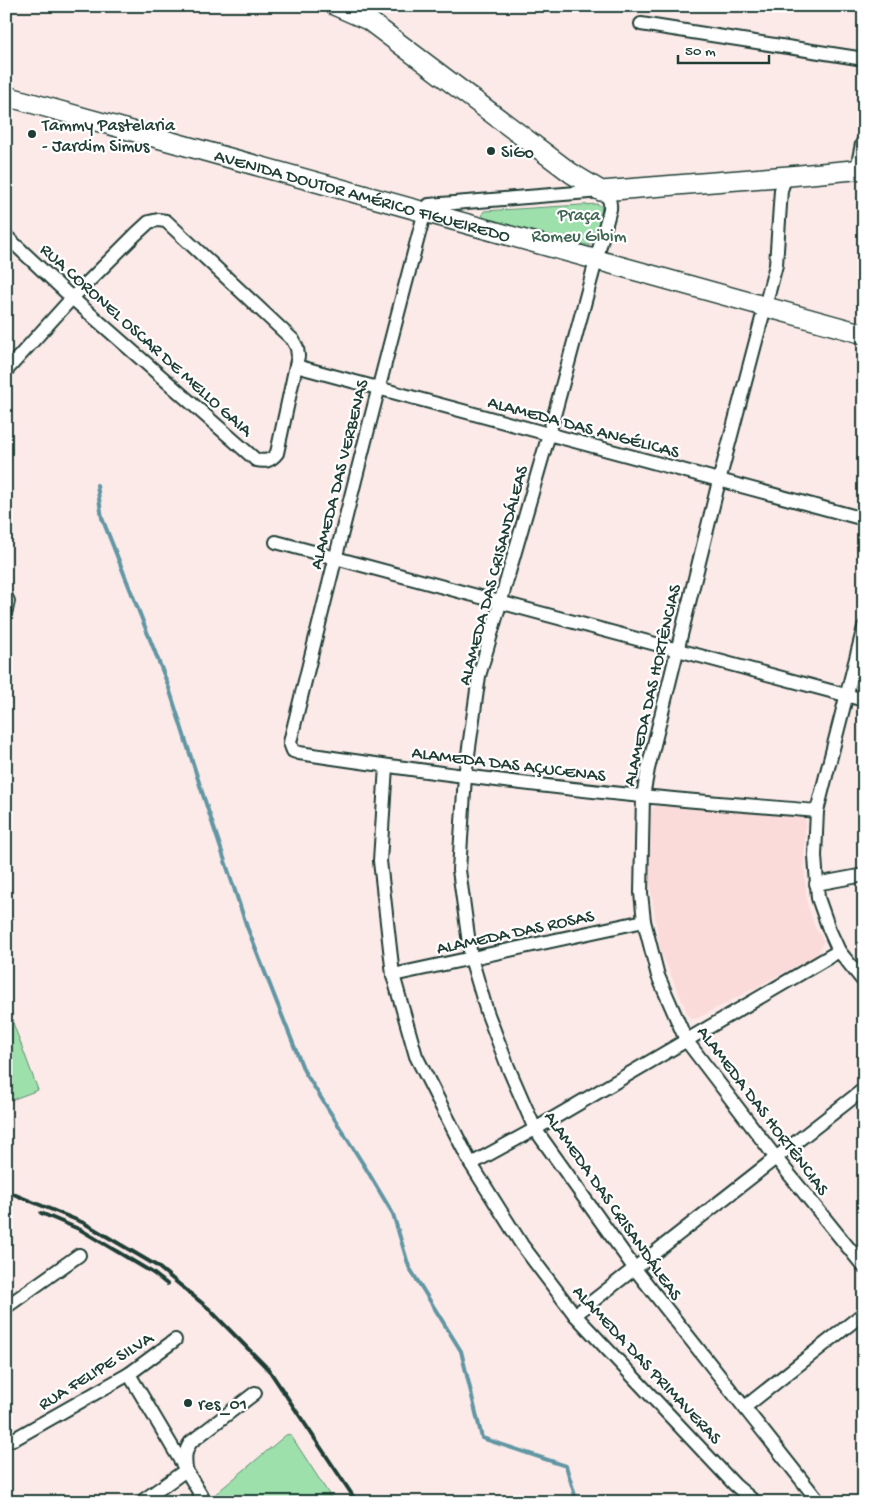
<svg xmlns="http://www.w3.org/2000/svg" width="870" height="1508" viewBox="0 0 870 1508" font-family="'Gochi Hand',sans-serif">
	<style>
		.built { fill: #fadbda }
		.green { fill: #9de0ab; stroke: #5e8e70 }
		.lines { fill: none; stroke-linecap: round; stroke-linejoin: round }
		.stream { stroke: #6096a3; stroke-width: 4 }
		.minor-casing { stroke: #1f3d34; stroke-width: 16 }
		.tertiary-casing { stroke: #1f3d34; stroke-width: 20 }
		.secondary-casing { stroke: #1f3d34; stroke-width: 22 }
		.minor { stroke: #fff; stroke-width: 12 }
		.tertiary { stroke: #fff; stroke-width: 16 }
		.secondary { stroke: #fff; stroke-width: 19 }
		.rail { stroke: #1f3d34; stroke-width: 4 }
		.poi-dot { fill: #1f3d34; stroke: #fff; stroke-width: 2 }
		.labels { text-anchor: middle; stroke-width: 4.5; stroke-linejoin: round; paint-order: stroke }
		.poi-label { font-size: 18px; fill: #1f3d34; stroke: #fff; text-anchor: start }
		.street-label { font-size: 18px; fill: #1f3d34; stroke: #fff }
		.park-label { font-size: 18px; fill: #3e6652; stroke: #fff }
	</style>
	<rect width="100%" height="100%" fill="#fceae9"/>
	<filter id="ink" filterUnits="userSpaceOnUse"><feTurbulence type="fractalNoise" baseFrequency=".02" numOctaves="2"/><feDisplacementMap in="SourceGraphic" scale="10" xChannelSelector="R" yChannelSelector="G"/><feConvolveMatrix kernelMatrix="1 2 1 2 8 2 1 2 1" color-interpolation-filters="sRGB"/></filter>
	<g filter="url(#ink)">
		<polygon class="built" points="658,806 804,817 806,821 804,864 807,904 815,927 824,941 817,955 698,1018 692,1019 689,1017 660,950 649,879 651,813 653,808"/>
		<g class="green">
			<path d="M597 204 601 206C605 215 597 239 590 245H583L484 218 482 215 484 211Z"/>
			<polygon points="6,1004 38,1090 6,1102"/>
			<polygon points="290,1434 334,1502 216,1502 213,1496 286,1435"/>
		</g>
		<g class="lines">
			<polyline class="stream" points="97,485 102,518 168,685 204,798 247,927 304,1071 365,1167 393,1214 409,1267 461,1351 482,1438 566,1466 577,1502"/>
			<g class="minor-casing">
				<g id="minor">
					<polyline points="641,24 864,59"/>
					<polyline points="789,176 785,179 781,190 776,265 719,481 648,769 643,796 641,893 644,921 658,976 686,1040 776,1158 864,1267"/>
					<path d="M6 236 72 298 256 460C265 462 271 461 277 453L298 356 297 348 293 340 166 221 158 220 149 222 136 234 72 298 6 371"/>
					<polyline points="296,366 864,519"/>
					<polyline points="276,542 864,700"/>
					<polyline points="6,597 8,601 6,610"/>
					<polyline points="864,627 817,811 815,856 818,898 829,929 839,951 864,982"/>
					<polyline points="386,766 380,861 393,975 416,1056 471,1164 522,1245 575,1315 735,1485 755,1502"/>
					<path d="M817 811C759 806 700 802 642 796 527 785 413 770 299 753L293 751 290 743 291 738C334 562 378 387 425 211L429 205 601 191C608 197 611 200 610 209L549 434 479 676 465 776 459 870 471 958 487 1012 508 1067 535 1129 635 1269 819 1502"/>
					<polyline points="816,884 864,875"/>
					<polyline points="393,975 644,921"/>
					<polyline points="471,1164 535,1129 839,951"/>
					<polyline points="6,1307 79,1255"/>
					<polyline points="575,1315 864,1089"/>
					<polyline points="129,1374 205,1502"/>
					<polyline points="745,1407 864,1313"/>
					<polyline points="6,1437 10,1440 16,1438 129,1374 175,1340"/>
					<path d="M141 1502 186 1470C185 1459 184 1451 191 1442L255 1393"/>
				</g>
			</g>
			<g class="tertiary-casing">
				<polyline id="tertiary" points="859,169 864,144"/>
			</g>
			<g class="secondary-casing">
				<g id="secondary">
					<polyline points="336,6 368,20 571,173 601,191 789,176 864,169"/>
					<path id="s1" d="M6 96 864 334"/>
				</g>
			</g>
			<use href="#minor" class="minor"/>
			<use href="#tertiary" class="tertiary"/>
			<use href="#secondary" class="secondary"/>
			<g class="rail">
				<polyline points="6,1191 84,1223 157,1266 208,1308 269,1370 357,1502"/>
				<polyline points="41,1213 81,1230 153,1273 167,1284"/>
			</g>
		</g>
	</g>
	<g class="poi-dot">
		<circle cx="32" cy="134" r="5"/>
		<circle cx="491" cy="151" r="5"/>
		<circle cx="188" cy="1403" r="5"/>
	</g>
	<g class="labels">
		<g class="poi-label">
			<text x="42" y="130">Tammy Pastelaria<tspan x="42" dy="21">- Jardim Simus</tspan></text>
			<text x="501" y="157">SiGo</text>
			<text x="198" y="1409">res_01</text>
		</g>
		<g class="street-label">
			<text dy="6" stroke="none"><textPath href="#s1" startOffset="370">AVENIDA DOUTOR AMÉRICO FIGUEIREDO</textPath></text>
			<text transform="translate(147 339) rotate(42)" y="6">RUA CORONEL OSCAR DE MELLO GAIA</text>
			<text transform="translate(584 426) rotate(15)" y="6">ALAMEDA DAS ANGÉLICAS</text>
			<text transform="translate(338 474) rotate(-76)" y="6">ALAMEDA DAS VERBENAS</text>
			<text transform="translate(492 575) rotate(-75)" y="6">ALAMEDA DAS CRISANDÁLEAS</text>
			<text transform="translate(651 685) rotate(-77)" y="6">ALAMEDA DAS HORTÊNCIAS</text>
			<text transform="translate(509 763) rotate(7)" y="6">ALAMEDA DAS AÇUCENAS</text>
			<text transform="translate(515 931) rotate(-12)" y="6">ALAMEDA DAS ROSAS</text>
			<text transform="translate(764 1110) rotate(53)" y="6">ALAMEDA DAS HORTÊNCIAS</text>
			<text transform="translate(614 1205) rotate(55)" y="6">ALAMEDA DAS CRISANDÁLEAS</text>
			<text transform="translate(648 1364) rotate(47)" y="6">ALAMEDA DAS PRIMAVERAS</text>
			<text transform="translate(95 1370) rotate(-32)" y="6">RUA FELIPE SILVA</text>
		</g>
		<g class="park-label">
			<text x="579" y="220">Praça<tspan x="579" dy="21">Romeu Gibim</tspan></text>
		</g>
	</g>
	<rect width="870" height="1508" fill="none" stroke="#fff" stroke-width="25"/>
	<rect x="12" y="12" width="845" height="1483" fill="none" stroke="#1f3d34" stroke-width="2" filter="url(#ink)"/>
	<path d="M678 55v8h91v-8" fill="none" stroke="#1f3d34" stroke-width="2.5"/>
	<text x="685" y="55" font-size="15" fill="#1f3d34" stroke="#ffffff" stroke-width="4" paint-order="stroke">50 m</text>
</svg>
